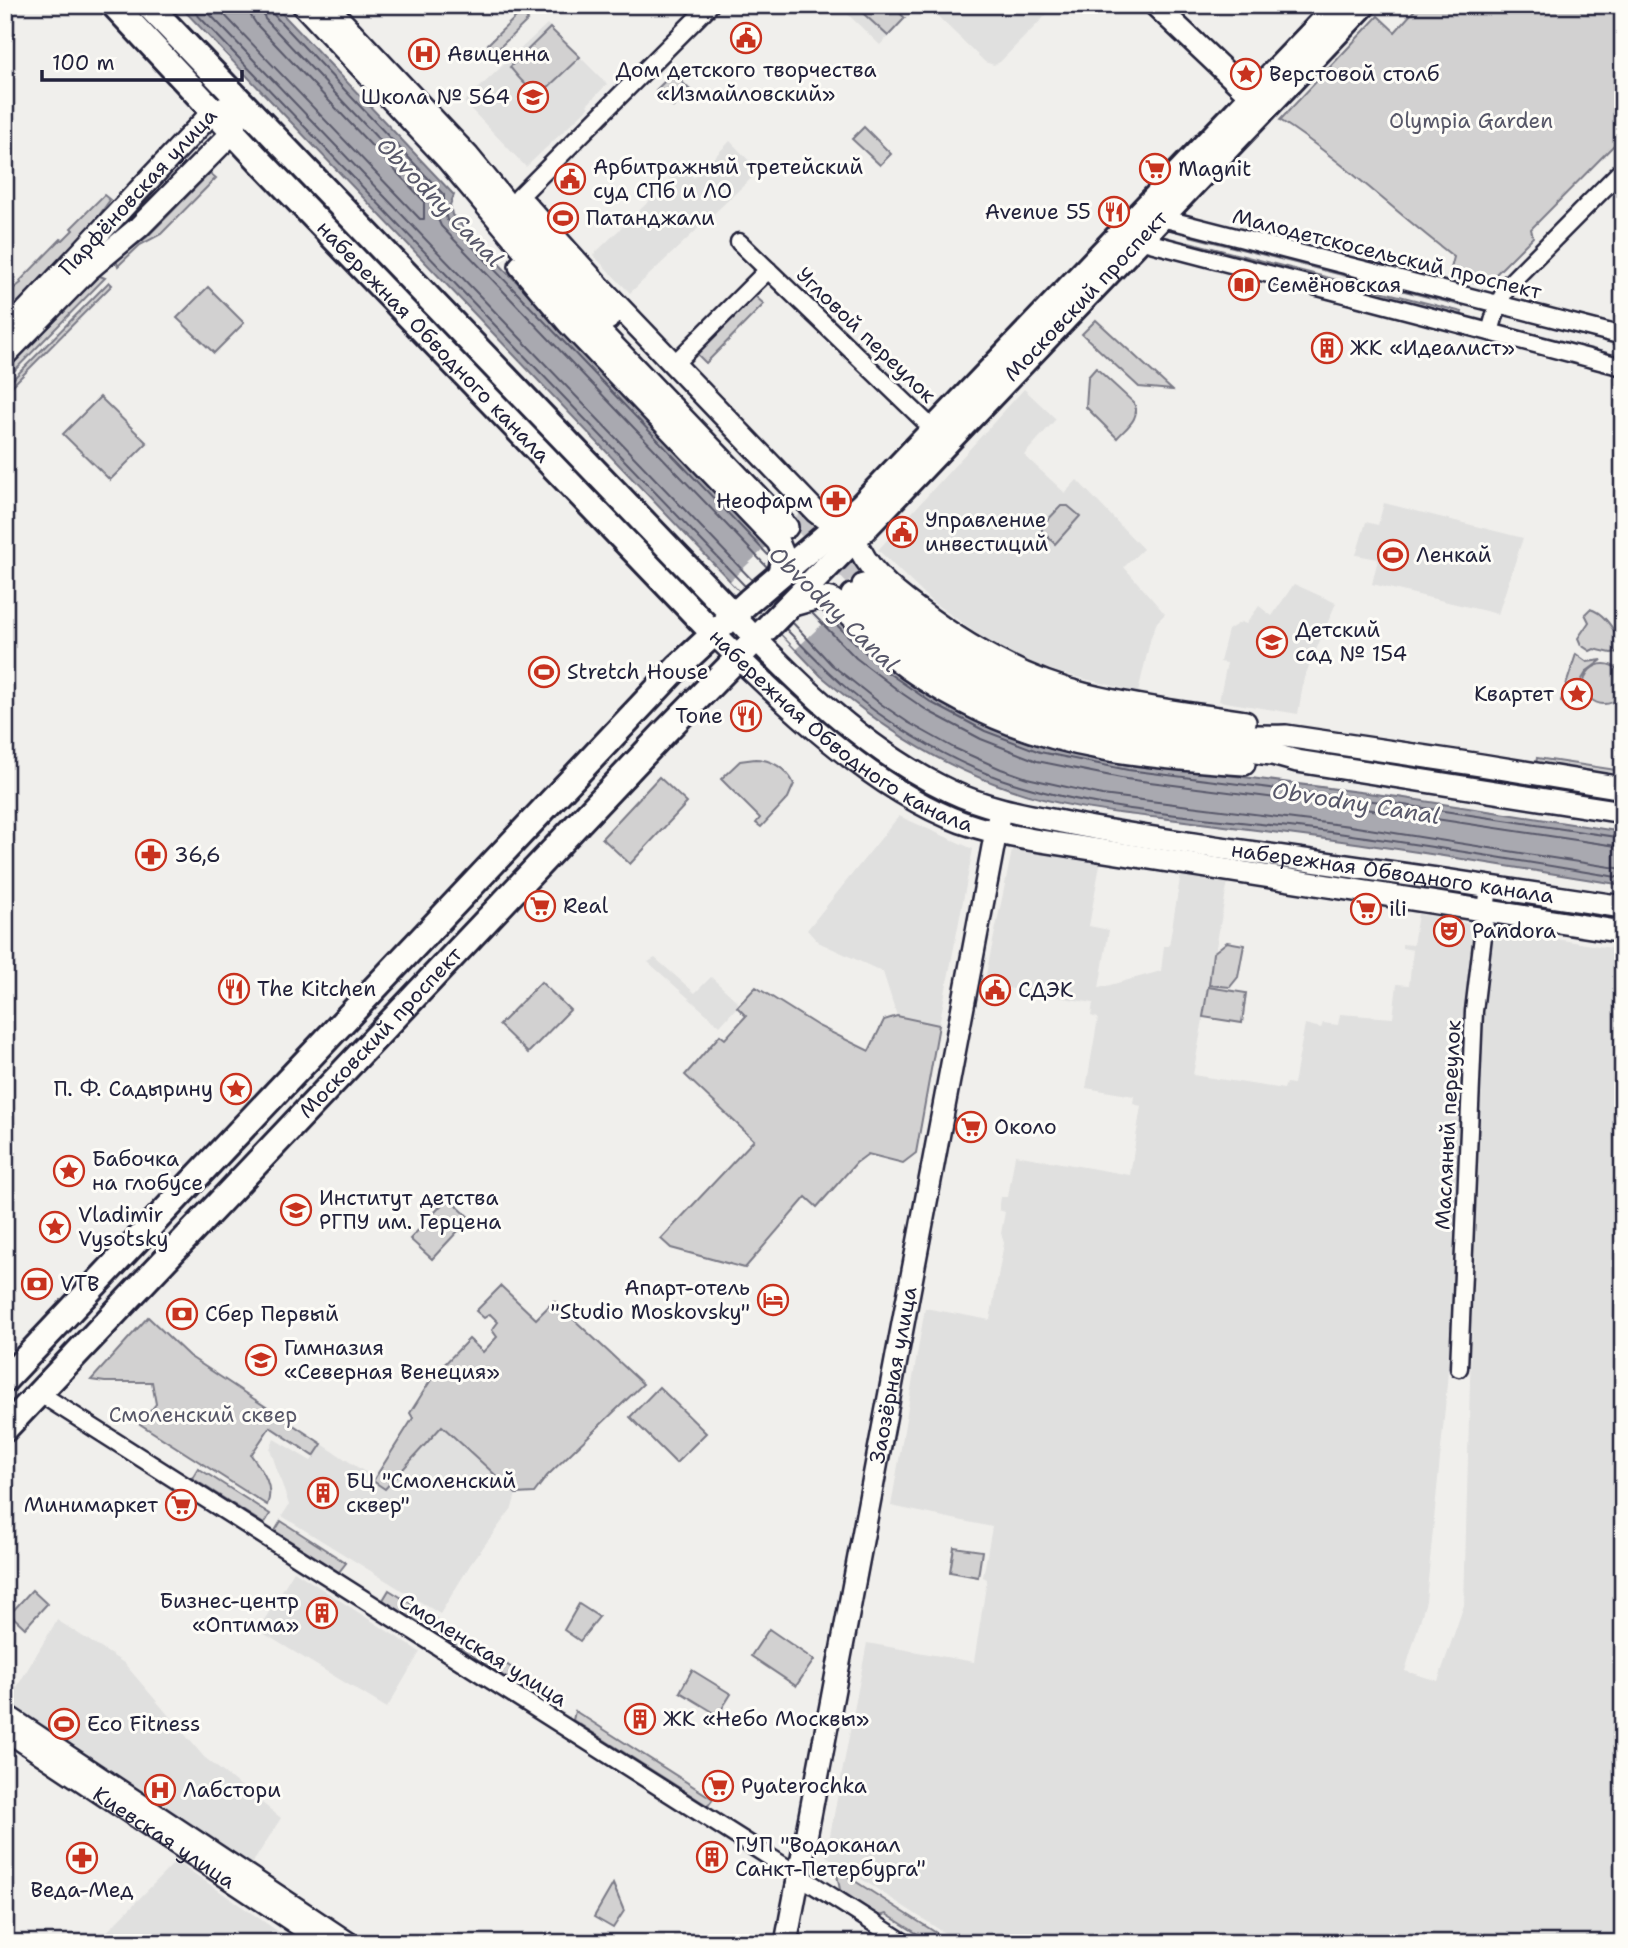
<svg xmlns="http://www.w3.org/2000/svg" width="1628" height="1948" viewBox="0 0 1628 1948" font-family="'Shantell Sans',sans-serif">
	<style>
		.built { fill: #e0e0df }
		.green { fill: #d2d1d1; stroke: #7a7a86; stroke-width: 2 }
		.water { fill: #a9a9b0; stroke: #737381; stroke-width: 2 }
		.pier { fill: #f0efec }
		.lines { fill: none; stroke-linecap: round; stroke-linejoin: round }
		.shore { stroke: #58586a; stroke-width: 2 }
		.secondary-tunnel { stroke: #c7c6c9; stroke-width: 21; stroke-dasharray: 21 10; stroke-linecap: butt }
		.street-casing { stroke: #22223b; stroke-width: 21 }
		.secondary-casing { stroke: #22223b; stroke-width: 26 }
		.primary-casing { stroke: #22223b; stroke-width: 30 }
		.street { stroke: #fdfcf7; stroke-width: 16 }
		.secondary { stroke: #fdfcf7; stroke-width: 21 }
		.primary { stroke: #fdfcf7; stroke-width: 24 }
		.labels { text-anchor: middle; stroke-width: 6; stroke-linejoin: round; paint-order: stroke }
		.poi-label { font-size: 21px; fill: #22223b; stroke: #fdfcf7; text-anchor: start }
		.park-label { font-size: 21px; fill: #575768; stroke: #fdfcf7 }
		.street-label { font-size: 21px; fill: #22223b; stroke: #fdfcf7 }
		.water-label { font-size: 23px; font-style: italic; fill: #58586a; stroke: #fdfcf7 }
	</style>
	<rect width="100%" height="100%" fill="#f0efec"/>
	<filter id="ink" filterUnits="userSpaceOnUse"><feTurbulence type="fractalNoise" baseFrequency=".0143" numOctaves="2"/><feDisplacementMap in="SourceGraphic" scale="14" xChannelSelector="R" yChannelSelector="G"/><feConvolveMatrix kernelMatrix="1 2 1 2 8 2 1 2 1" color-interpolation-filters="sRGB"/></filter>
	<g filter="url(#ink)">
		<g class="built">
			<polygon points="838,5 892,5 906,18 880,45"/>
			<polygon points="926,5 1056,5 1000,62 994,65 985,62"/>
			<polygon points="547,24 607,84 587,105 589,107 526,167 464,102"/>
			<polygon points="730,141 759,171 630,293 593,255 671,180 667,176 680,163 694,178"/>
			<polygon points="1024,389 1056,419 1024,455 1065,493 1077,480 1143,549 1124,567 1165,614 1157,622 1151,637 1138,692 1060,673 1027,661 996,647 931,601 878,550"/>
			<polygon points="1384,503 1523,538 1498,614 1372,584 1378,559 1356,555 1366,522 1378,525"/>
			<polygon points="1294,584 1336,603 1304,678 1298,714 1219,701 1227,663 1220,662 1228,630 1241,622 1246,624 1259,606 1272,616"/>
			<polygon points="899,816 973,849 939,1025 897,1016 883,972 818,942 807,930"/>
			<polygon points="1013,846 1101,859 1089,926 1109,930 1099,988 1161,971 1164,946 1169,946 1181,873 1228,881 1193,1075 1284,1089 1286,1083 1294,1084 1305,1024 1321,1028 1323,1023 1338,1025 1340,1014 1393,1018 1397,984 1409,985 1413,950 1402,948 1402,944 1413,945 1418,914 1477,925 1468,1122 1445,1408 1426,1601 1405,1671 1438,1681 1464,1605 1479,1046 1485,938 1489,928 1623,950 1623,1943 960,1943 826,1856 867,1643 974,1662 987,1579 983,1577 992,1527 891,1506 925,1308 990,1320 1004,1243 1001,1233 1005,1212 999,1210 1001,1197 1008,1197 1015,1155 1130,1175 1141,1106 1133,1104 1134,1096 1086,1088 1098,1018 1091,1016 1093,1003 984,984"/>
			<polygon points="655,958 695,993 711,977 738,1002 737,1007 720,1026 648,962"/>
			<polygon points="442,1426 516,1494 512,1508 470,1565 440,1614 282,1516 289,1505 270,1449 274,1439 311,1461 322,1444 388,1487"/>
			<polygon points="294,1571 420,1652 387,1708 258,1630"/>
			<polygon points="57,1620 124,1663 204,1757 281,1818 252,1864 8,1702"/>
			<polygon points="176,1861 295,1943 96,1943"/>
		</g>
		<g class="green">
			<polygon points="854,5 891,5 905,18 888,36"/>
			<path d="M1419 5H1623V136L1531 229 1533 237 1488 282 1480 283 1449 276 1454 257C1395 212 1342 160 1280 120L1378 16 1395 32Z"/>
			<polygon points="521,12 528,20 496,51 488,44"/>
			<path d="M550 28 580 57 545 90C529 93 520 79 510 67Z"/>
			<polygon points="673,73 690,90 673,107 656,90"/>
			<polygon points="864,127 891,154 880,165 852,139"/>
			<polygon points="210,173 216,178 161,234 140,245 118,266 116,260 147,237"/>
			<polygon points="104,195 110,200 75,249 5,320 5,295 21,283 20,281 61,239 63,240 73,230 71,228"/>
			<polygon points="1192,232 1454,301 1464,302 1463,306 1190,236"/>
			<polygon points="1189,242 1462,312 1461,317 1188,246"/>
			<polygon points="97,275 105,278 5,380 5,369"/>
			<polygon points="109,282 112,285 10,388 7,385"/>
			<polygon points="208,287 244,323 214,353 177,318"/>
			<polygon points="755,296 764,304 706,363 697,354"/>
			<polygon points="1096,320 1172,390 1139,387 1082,334"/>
			<path d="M1096 368 1134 403C1141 418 1127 427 1117 438L1086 407 1088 377Z"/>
			<polygon points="100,397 147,443 110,480 63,434"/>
			<polygon points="1061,506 1068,506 1080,516 1055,544 1042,531 1042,526"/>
			<path d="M1590 609C1605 613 1614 631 1623 644L1617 652 1611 653 1594 649 1590 651 1581 645 1578 638 1589 622 1585 614Z"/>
			<polygon points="1576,654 1587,662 1602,660 1587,671 1575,691 1577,699 1566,707 1561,701"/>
			<circle cx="1604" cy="684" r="20"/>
			<polygon points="1537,758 1623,771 1623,778 1536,763"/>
			<path d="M755 759C771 759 787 769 794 784L788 798 761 827 756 823 760 818 721 779 740 761Z"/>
			<polygon points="659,777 687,803 630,864 602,838"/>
			<polygon points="1227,942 1244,945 1238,977 1230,987 1209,985 1213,953"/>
			<polygon points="541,982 570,1010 528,1053 499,1025"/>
			<polygon points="756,987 818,1026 869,1051 884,1020 897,1016 939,1025 916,1153 903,1163 868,1154 856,1163 817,1207 806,1197 745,1268 671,1248 661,1239 754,1140 685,1075 720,1035 725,1039 746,1016 737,1007"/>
			<polygon points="1208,987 1246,993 1242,1023 1203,1017"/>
			<polygon points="448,1198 470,1218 432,1259 410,1239"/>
			<polygon points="501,1286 536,1319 554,1301 643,1384 547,1476 534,1493 516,1494 442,1426 385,1489 373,1481 413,1418 410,1413 434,1375 469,1339 483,1352 497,1337 492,1330 498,1322 490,1314 484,1318 476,1311"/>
			<path d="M148 1317 189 1356 322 1444 314 1456 270 1427 251 1455C262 1470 275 1486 267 1505L140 1424 156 1404 152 1382H105L91 1380Z"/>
			<polygon points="659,1387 706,1433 676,1463 630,1417"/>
			<polygon points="198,1468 270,1514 264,1524 192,1478"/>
			<polygon points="281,1521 346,1563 339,1572 275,1531"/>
			<polygon points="954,1547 982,1551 978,1577 950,1572"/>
			<polygon points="32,1590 47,1604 25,1628 10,1614"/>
			<polygon points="389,1590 436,1619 429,1629 383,1600"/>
			<polygon points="579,1604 599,1617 580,1641 564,1630"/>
			<polygon points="769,1629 814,1660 796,1686 751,1656"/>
			<polygon points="451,1630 543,1687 543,1692 539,1699 446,1639"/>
			<polygon points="692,1670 731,1694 718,1715 680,1692"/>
			<polygon points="575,1711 713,1799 708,1806 573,1720"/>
			<polygon points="836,1869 949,1941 949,1943 932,1943 886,1914 880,1916 840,1890"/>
			<polygon points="613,1884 624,1911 613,1928 594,1917"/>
		</g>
		<path class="water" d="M179 5H274L454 195 450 205 452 215 867 646 1015 736 1042 746 1097 758 1398 797 1623 832V885C1522 869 1421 851 1319 838 1267 831 1214 825 1161 818 1105 812 1049 805 996 784 930 760 874 721 821 676Z"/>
		<polygon class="pier" points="768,545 834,613 796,649 730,581"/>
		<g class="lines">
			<g class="shore">
				<polyline points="188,5 745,586"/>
				<polyline points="201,5 752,580"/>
				<polyline points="215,5 420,219 424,219 424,201 257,25 251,16 250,5"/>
				<polyline points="261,5 265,19 434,198 435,212 441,226 767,567"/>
				<polyline points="269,5 272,13 444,195 444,209 447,220 770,557"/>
				<polyline points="822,611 884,670 932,703 985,731 1040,752 1128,770 1397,804 1623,838"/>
				<polyline points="812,613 856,658 903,694 928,711 981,739 1037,761 1126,779 1396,813 1623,847"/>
				<polyline points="792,622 832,665 881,704 909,723 954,748 1001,769 1027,778 1102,795 1350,826 1623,869"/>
				<path d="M786 629C814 658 842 687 875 711 913 738 957 763 1001 779 1099 813 1211 817 1314 830 1417 843 1520 861 1623 878"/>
			</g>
			<polyline class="secondary-tunnel" points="797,516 863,585"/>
			<g class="street-casing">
				<g id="street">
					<polyline points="519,197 710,5"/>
					<polyline points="1154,216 1623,336"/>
					<polyline points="1139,240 1623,367"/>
					<polyline points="739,242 934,430"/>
					<polyline points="1490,332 1498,304 1509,284 1623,169"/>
					<polyline points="673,365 768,270"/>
					<polyline points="1459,1368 1474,1011 1489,886"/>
					<polyline points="39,1393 905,1943"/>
					<path id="s1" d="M5 1732 322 1943"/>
				</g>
			</g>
			<g class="secondary-casing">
				<g id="secondary">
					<polyline points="303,5 447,159 539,268 787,527"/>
					<polyline points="326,5 468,156 540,244 608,319"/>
					<polyline points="1155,5 1252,97"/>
					<polyline points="525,204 599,286 816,512 829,522 838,525"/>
					<polyline points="520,266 569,324 778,542 783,554 778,577"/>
					<path id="s2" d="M5 333C76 260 143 184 214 111L229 107"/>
					<polyline points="5,355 89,269 139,227 233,132 237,117"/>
					<path d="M855 538C866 569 891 590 917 609 968 648 1025 680 1087 695 1139 708 1193 714 1245 722"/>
					<path d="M863 585C920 639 983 685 1060 706 1096 716 1133 721 1170 726 1209 731 1247 738 1286 736L1481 765 1623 788"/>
					<path d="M852 595C916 657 989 705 1075 726 1139 741 1207 746 1272 754L1297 761 1623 812"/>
					<path d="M789 606C801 603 819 596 831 599 840 602 881 647 893 657 915 675 940 690 965 703 1051 749 1149 758 1244 764"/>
					<path id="s3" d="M733 615C797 683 866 751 950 791 984 807 1020 814 1057 821 1109 832 1161 839 1214 847 1350 866 1487 886 1623 907"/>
					<path id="s4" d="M713 633C780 699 871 789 961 822 984 830 1009 836 1034 840L1623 932"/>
					<polyline points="5,1715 348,1943"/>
					<path id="s5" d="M786 1943 1000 810"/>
				</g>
			</g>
			<g class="primary-casing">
				<g id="primary">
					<path id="s6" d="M114 5 261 162 713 633"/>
					<polyline points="148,5 733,615"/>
					<polyline points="5,1380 678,667 749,601 861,506 1339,5"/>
					<path id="s7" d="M5 1429 665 732 865 528 1363 5"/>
				</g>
			</g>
			<use href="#street" class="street"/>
			<use href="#secondary" class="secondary"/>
			<use href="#primary" class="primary"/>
		</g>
	</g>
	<defs>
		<g id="civic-ring" transform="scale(1.575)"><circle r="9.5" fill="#fdfcf7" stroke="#c8321e" stroke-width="1.5"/><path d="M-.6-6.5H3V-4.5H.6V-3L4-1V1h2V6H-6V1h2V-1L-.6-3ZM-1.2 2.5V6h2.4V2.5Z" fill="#c8321e"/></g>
		<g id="hospital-ring" transform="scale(1.575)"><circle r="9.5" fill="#fdfcf7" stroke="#c8321e" stroke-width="1.5"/><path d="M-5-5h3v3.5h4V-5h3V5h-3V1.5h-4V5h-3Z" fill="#c8321e"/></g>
		<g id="sight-ring" transform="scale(1.575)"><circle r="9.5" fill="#fdfcf7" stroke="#c8321e" stroke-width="1.5"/><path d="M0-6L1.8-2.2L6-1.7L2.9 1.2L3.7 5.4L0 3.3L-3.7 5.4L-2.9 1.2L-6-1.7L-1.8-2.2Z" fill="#c8321e"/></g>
		<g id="school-ring" transform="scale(1.575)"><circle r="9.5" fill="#fdfcf7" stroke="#c8321e" stroke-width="1.5"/><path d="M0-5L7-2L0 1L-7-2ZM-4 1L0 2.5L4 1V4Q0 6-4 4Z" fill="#c8321e"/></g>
		<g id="supermarket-ring" transform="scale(1.575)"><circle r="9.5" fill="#fdfcf7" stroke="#c8321e" stroke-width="1.5"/><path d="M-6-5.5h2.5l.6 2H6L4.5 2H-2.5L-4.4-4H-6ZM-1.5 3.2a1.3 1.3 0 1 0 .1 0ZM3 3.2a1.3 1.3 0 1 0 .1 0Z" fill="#c8321e"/></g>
		<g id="restaurant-ring" transform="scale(1.575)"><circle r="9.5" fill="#fdfcf7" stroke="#c8321e" stroke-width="1.5"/><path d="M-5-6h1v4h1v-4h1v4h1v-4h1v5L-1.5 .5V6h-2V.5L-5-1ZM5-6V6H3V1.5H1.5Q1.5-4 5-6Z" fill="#c8321e"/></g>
		<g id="stadium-ring" transform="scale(1.575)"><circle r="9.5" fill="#fdfcf7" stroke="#c8321e" stroke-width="1.5"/><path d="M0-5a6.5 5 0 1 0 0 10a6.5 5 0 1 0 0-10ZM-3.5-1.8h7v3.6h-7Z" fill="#c8321e"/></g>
		<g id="library-ring" transform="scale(1.575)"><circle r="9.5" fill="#fdfcf7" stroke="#c8321e" stroke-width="1.5"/><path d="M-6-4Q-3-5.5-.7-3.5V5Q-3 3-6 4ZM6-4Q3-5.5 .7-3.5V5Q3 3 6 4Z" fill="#c8321e"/></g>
		<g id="building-ring" transform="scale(1.575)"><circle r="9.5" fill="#fdfcf7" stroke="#c8321e" stroke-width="1.5"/><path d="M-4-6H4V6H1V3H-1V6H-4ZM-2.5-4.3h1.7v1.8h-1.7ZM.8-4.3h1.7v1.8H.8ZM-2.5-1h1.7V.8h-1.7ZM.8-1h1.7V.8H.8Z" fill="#c8321e"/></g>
		<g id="pharmacy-ring" transform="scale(1.575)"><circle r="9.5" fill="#fdfcf7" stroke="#c8321e" stroke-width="1.5"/><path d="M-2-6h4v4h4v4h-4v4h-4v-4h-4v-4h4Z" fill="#c8321e"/></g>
		<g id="theatre-ring" transform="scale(1.575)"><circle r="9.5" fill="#fdfcf7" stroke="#c8321e" stroke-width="1.5"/><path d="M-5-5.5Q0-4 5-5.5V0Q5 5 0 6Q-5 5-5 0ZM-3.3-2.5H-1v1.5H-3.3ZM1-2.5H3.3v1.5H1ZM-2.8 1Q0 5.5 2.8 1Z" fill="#c8321e"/></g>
		<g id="university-ring" transform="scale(1.575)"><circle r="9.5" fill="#fdfcf7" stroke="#c8321e" stroke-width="1.5"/><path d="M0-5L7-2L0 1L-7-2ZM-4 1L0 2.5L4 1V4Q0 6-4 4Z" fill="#c8321e"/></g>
		<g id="bank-ring" transform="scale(1.575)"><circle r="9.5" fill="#fdfcf7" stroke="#c8321e" stroke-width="1.5"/><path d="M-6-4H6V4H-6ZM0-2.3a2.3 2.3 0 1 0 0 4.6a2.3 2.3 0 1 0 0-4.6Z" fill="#c8321e"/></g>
		<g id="hotel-ring" transform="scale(1.575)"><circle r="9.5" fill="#fdfcf7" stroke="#c8321e" stroke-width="1.5"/><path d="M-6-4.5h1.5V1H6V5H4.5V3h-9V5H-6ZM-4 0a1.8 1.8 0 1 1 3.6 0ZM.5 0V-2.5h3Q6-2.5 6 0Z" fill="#c8321e"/></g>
	</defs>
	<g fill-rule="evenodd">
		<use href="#civic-ring" x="746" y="38"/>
		<use href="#hospital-ring" x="424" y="54"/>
		<use href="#sight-ring" x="1246" y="74"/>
		<use href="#school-ring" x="533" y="97"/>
		<use href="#supermarket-ring" x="1155" y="169"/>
		<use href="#civic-ring" x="570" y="179"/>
		<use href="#restaurant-ring" x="1114" y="212"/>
		<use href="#stadium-ring" x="563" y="218"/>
		<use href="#library-ring" x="1244" y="285"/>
		<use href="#building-ring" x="1327" y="348"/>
		<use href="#pharmacy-ring" x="836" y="501"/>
		<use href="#civic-ring" x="902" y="532"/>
		<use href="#stadium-ring" x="1393" y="555"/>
		<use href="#school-ring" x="1272" y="642"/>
		<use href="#stadium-ring" x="544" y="672"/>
		<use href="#sight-ring" x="1577" y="694"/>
		<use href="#restaurant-ring" x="746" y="716"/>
		<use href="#pharmacy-ring" x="151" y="855"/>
		<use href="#supermarket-ring" x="540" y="906"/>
		<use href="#supermarket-ring" x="1366" y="909"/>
		<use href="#theatre-ring" x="1449" y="931"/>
		<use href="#restaurant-ring" x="234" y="989"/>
		<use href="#civic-ring" x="995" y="990"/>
		<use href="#sight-ring" x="236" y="1089"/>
		<use href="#supermarket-ring" x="971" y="1127"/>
		<use href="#sight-ring" x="69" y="1171"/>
		<use href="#university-ring" x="296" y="1210"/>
		<use href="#sight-ring" x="55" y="1227"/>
		<use href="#bank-ring" x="37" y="1284"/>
		<use href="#hotel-ring" x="773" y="1300"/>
		<use href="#bank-ring" x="182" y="1314"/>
		<use href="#school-ring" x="261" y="1360"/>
		<use href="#building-ring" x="323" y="1493"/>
		<use href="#supermarket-ring" x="181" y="1505"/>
		<use href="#building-ring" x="322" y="1613"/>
		<use href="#building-ring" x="640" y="1719"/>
		<use href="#stadium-ring" x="64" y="1724"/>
		<use href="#supermarket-ring" x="718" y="1786"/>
		<use href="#hospital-ring" x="160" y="1790"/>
		<use href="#building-ring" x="712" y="1857"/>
		<use href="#pharmacy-ring" x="82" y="1858"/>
	</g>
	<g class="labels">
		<g class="poi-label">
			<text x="447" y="61">Авиценна</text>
			<text x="746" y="77" text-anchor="middle">Дом детского творчества<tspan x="746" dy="24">«Измайловский»</tspan></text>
			<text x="1269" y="81">Верстовой столб</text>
			<text x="510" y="104" text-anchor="end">Школа № 564</text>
			<text x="593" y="174">Арбитражный третейский<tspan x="593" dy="24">суд СПб и ЛО</tspan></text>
			<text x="1178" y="176">Magnit</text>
			<text x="1091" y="219" text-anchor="end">Avenue 55</text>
			<text x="586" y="225">Патанджали</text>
			<text x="1267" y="292">Семёновская</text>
			<text x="1350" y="355">ЖК «Идеалист»</text>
			<text x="813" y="508" text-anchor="end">Неофарм</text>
			<text x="925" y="527">Управление<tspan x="925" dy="24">инвестиций</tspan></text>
			<text x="1416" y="562">Ленкай</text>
			<text x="1295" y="637">Детский<tspan x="1295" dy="24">сад № 154</tspan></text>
			<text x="567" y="679">Stretch House</text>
			<text x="1554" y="701" text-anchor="end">Квартет</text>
			<text x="723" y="723" text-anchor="end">Tone</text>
			<text x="174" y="862">36,6</text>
			<text x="563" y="913">Real</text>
			<text x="1389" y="916">ili</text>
			<text x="1472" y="938">Pandora</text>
			<text x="257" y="996">The Kitchen</text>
			<text x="1018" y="997">СДЭК</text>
			<text x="213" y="1096" text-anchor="end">П. Ф. Садырину</text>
			<text x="994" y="1134">Около</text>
			<text x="92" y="1166">Бабочка<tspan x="92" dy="24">на глобусе</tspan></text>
			<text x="319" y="1205">Институт детства<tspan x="319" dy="24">РГПУ им. Герцена</tspan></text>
			<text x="78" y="1222">Vladimir<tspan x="78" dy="24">Vysotsky</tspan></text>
			<text x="60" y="1291">VTB</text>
			<text x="750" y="1295" text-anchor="end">Апарт-отель<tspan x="750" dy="24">"Studio Moskovsky"</tspan></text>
			<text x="205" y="1321">Сбер Первый</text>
			<text x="284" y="1355">Гимназия<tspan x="284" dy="24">«Северная Венеция»</tspan></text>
			<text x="346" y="1488">БЦ "Смоленский<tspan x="346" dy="24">сквер"</tspan></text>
			<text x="158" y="1512" text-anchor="end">Минимаркет</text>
			<text x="299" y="1608" text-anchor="end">Бизнес-центр<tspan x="299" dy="24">«Оптима»</tspan></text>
			<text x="663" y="1726">ЖК «Небо Москвы»</text>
			<text x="87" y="1731">Eco Fitness</text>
			<text x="741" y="1793">Pyaterochka</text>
			<text x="183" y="1797">Лабстори</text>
			<text x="735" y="1852">ГУП "Водоканал<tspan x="735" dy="24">Санкт-Петербурга"</tspan></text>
			<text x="82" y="1897" text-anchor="middle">Веда-Мед</text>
		</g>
		<g class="park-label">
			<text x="1471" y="128">Olympia Garden</text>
			<text x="203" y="1422">Смоленский сквер</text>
		</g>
		<g class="street-label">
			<text dy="7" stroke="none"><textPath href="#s2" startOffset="194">Парфёновская улица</textPath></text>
			<text transform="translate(1387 254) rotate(14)" y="7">Малодетскосельский проспект</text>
			<text dy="7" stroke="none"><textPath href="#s7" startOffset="1566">Московский проспект</textPath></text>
			<text transform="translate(866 335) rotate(44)" y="7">Угловой переулок</text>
			<text dy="7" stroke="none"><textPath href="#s6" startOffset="464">набережная Обводного канала</textPath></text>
			<text dy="7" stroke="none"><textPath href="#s4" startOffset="163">набережная Обводного канала</textPath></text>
			<text dy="7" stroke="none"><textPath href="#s3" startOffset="732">набережная Обводного канала</textPath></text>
			<text dy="7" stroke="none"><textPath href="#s7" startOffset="546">Московский проспект</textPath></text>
			<text transform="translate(1448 1125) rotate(-87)" y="7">Масляный переулок</text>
			<text dy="7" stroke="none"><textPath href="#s5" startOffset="578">Заозёрная улица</textPath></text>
			<text transform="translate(483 1650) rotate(32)" y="7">Смоленская улица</text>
			<text dy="7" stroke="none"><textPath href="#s1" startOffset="191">Киевская улица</textPath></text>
		</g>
		<g class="water-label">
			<text transform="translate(440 202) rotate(46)" y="8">Obvodny Canal</text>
			<text transform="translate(834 609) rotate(44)" y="8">Obvodny Canal</text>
			<text transform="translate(1356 803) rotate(9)" y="8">Obvodny Canal</text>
		</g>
	</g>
	<rect width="1628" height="1948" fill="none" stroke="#fdfcf7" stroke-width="28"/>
	<rect x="14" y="14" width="1600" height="1920" fill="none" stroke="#22223b" stroke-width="2.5" filter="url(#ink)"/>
	<path d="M42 70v10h200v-10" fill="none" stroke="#22223b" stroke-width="3.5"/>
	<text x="52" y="70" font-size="21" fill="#22223b" stroke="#fdfcf7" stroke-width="5" paint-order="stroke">100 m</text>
</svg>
